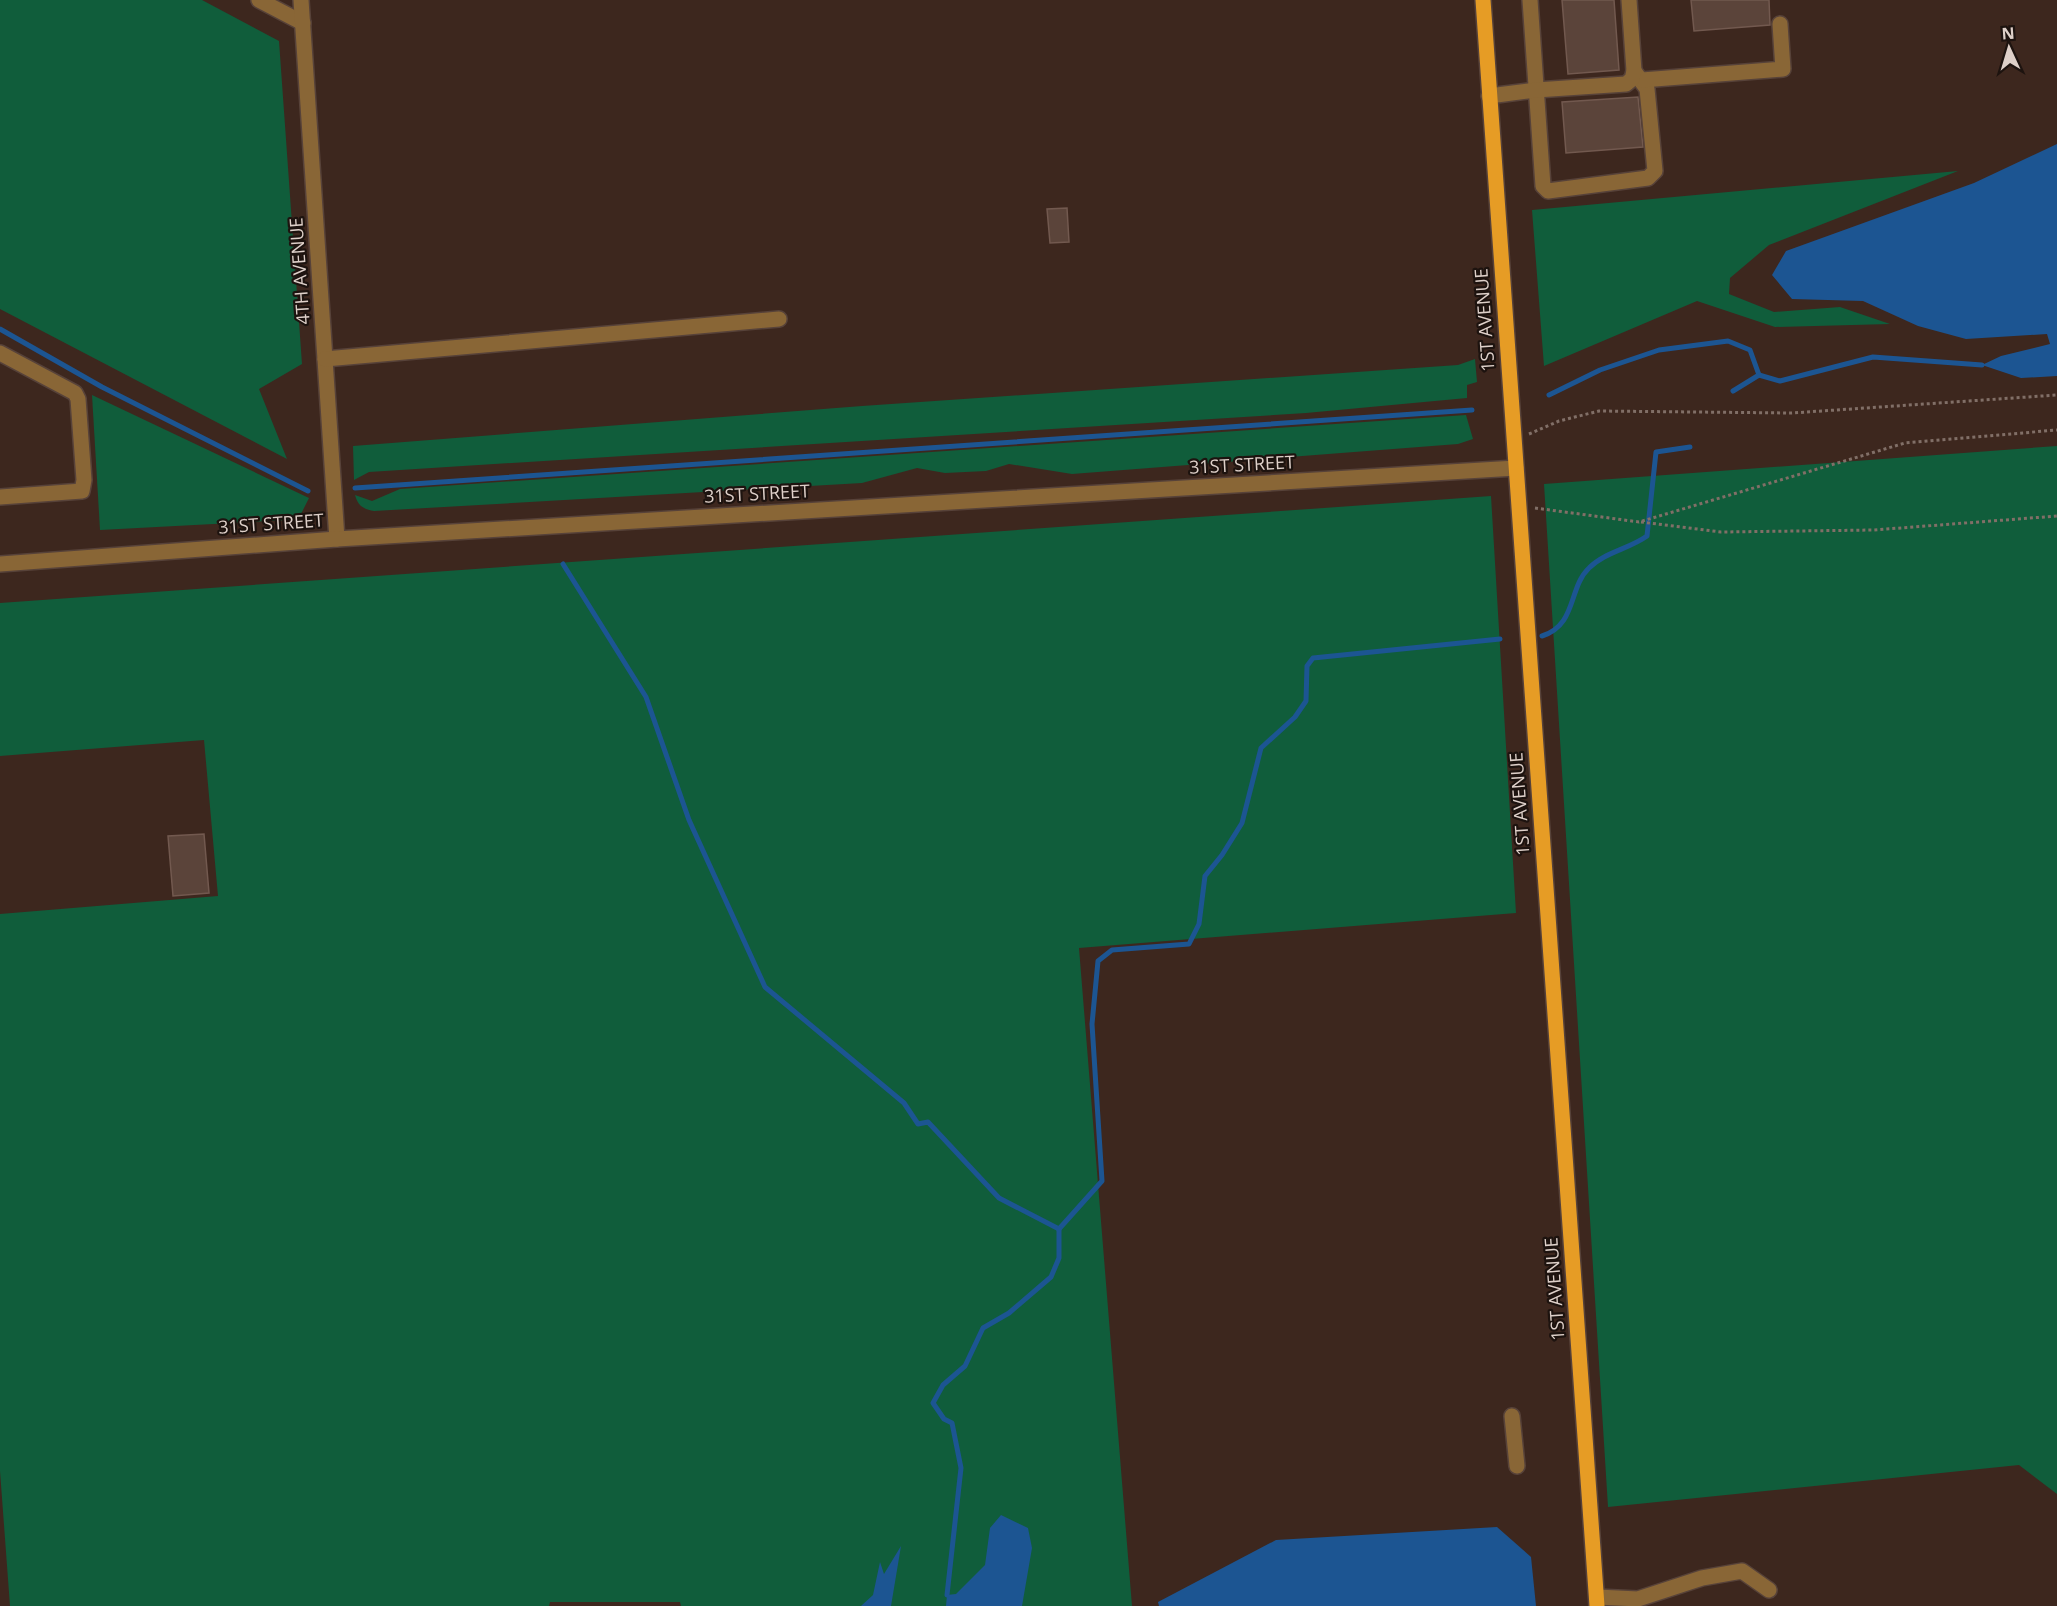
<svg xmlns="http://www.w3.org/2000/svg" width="2057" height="1606" viewBox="0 0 2057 1606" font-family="'Open Sans',sans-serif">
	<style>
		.green { fill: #105d3b }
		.water { fill: #1c5592 }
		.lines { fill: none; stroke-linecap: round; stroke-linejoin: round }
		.stream { stroke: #1c5592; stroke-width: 5 }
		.building { fill: #5b443a; stroke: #72594f; stroke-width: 1.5 }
		.minor-casing { stroke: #574239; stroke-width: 18 }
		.major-casing { stroke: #574239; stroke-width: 18 }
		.path { stroke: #816f67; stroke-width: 3; stroke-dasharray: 3 3; stroke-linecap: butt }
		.minor { stroke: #896636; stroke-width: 15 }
		.major { stroke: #e69c25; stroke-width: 15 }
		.labels { text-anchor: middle; stroke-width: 4.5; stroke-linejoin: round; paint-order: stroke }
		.street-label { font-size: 18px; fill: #ded0c9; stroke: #1d130f }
	</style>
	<rect width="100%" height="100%" fill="#3d271e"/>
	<g class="green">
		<polygon points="0,0 202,0 279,41 302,364 259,389 287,459 0,309"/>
		<polygon points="1958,171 1769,245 1730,278 1729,294 1774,312 1840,307 1890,324 1775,327 1697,301 1544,366 1532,210"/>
		<polygon points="1475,359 1477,382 1467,385 1467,398 1306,413 369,472 354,480 353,446 862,406 1458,365"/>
		<polygon points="92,395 309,498 299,518 289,520 100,530"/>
		<path d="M1466 415 1473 439 1458 444 1072 474 1009 464 986 471 945 473 917 468 862 483 374 511C363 509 358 506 355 495L372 501 400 489Z"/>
		<polygon points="2057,446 2057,1494 2019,1465 1608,1507 1544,484"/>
		<polygon points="1491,496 1516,913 1079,948 1132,1606 681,1606 680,1602 550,1602 549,1606 10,1606 0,1471 0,914 218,896 204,740 0,756 0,603"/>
	</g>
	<g class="water">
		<polygon points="2057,144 2057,376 2021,378 1982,365 2001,356 2050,344 2047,334 1966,339 1918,326 1863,301 1792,299 1772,275 1786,251 1974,183"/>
		<polygon points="1001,1515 1028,1528 1032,1548 1022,1606 946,1606 947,1595 956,1594 985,1565 990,1528"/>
		<polygon points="1497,1527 1531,1557 1536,1606 1159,1606 1158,1602 1276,1540"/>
		<polygon points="901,1546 891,1606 861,1606 873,1595 880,1562 884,1574"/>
	</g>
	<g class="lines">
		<g class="stream">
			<polyline points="0,329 102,387 308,491"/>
			<polyline points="1733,391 1759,375"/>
			<polyline points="1549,395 1600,370 1659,350 1728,341 1750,350 1759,375 1780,381 1873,357 1982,365"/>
			<polyline points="355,488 1472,410"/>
			<polyline points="563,564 646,697 689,820 765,987 904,1103 918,1124 928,1122 999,1198 1059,1229 1102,1181 1092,1024 1098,961 1112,950 1189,944 1199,924 1205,876 1222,855 1242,823 1261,748 1295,717 1306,701 1307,666 1313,658 1500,639"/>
			<path d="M1542 636C1577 625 1568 588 1589 568 1605 552 1629 549 1647 536L1656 452 1690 447"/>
			<polyline points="947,1595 961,1468 952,1423 944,1419 933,1403 943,1385 965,1366 983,1328 1009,1313 1051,1277 1059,1258 1059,1229"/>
		</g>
	</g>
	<g class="building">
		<polygon points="1562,0 1614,0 1619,70 1568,74"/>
		<polygon points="1691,0 1769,0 1770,25 1694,31"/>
		<polygon points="1638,97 1643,147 1566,153 1562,102"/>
		<polygon points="1067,208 1069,242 1050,243 1047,209"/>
		<polygon points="204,834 209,893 173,896 168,836"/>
	</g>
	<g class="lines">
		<g class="minor-casing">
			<g id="minor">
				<polyline points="259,0 303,23"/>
				<polyline points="301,0 337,539"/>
				<polyline points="1530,0 1543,186 1548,191 1648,178 1655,171 1647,89 1634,71"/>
				<polyline points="1642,80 1783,69 1780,24"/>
				<polyline points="1489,96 1536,90 1626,84 1632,79 1634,71 1629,0"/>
				<polyline points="0,353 75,393 78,399 84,480 82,491 0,497"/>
				<polyline points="325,359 779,319"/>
				<polyline points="0,564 337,539 1516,468"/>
				<polyline points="1512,1416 1517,1466"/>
				<polyline points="1597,1597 1638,1599 1702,1578 1742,1571 1769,1590"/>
			</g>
		</g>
		<g class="major-casing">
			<polyline id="major" points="1483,0 1597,1606"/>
		</g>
		<g class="path">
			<polyline points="1529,434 1559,421 1599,411 1792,413 2057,395"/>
			<polyline points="1535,508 1639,522 1905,443 2057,430"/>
			<polyline points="1641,522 1721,532 1874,530 2057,516"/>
		</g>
		<use href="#minor" class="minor"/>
		<use href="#major" class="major"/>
	</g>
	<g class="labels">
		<g class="street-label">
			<text transform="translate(300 271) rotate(-94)" y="6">4TH AVENUE</text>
			<text transform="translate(1485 320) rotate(-94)" y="6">1ST AVENUE</text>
			<text transform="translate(1242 465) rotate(-3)" y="6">31ST STREET</text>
			<text transform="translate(757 494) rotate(-3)" y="6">31ST STREET</text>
			<text transform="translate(271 524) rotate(-4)" y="6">31ST STREET</text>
			<text transform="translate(1520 804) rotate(-94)" y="6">1ST AVENUE</text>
			<text transform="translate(1555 1289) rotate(-94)" y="6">1ST AVENUE</text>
		</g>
	</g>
	<g transform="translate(2009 48) rotate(356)" stroke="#1d130f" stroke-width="4.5" paint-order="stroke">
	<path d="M0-4.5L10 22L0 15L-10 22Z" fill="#ded0c9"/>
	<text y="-9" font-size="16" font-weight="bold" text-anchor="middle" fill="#ded0c9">N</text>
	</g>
</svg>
